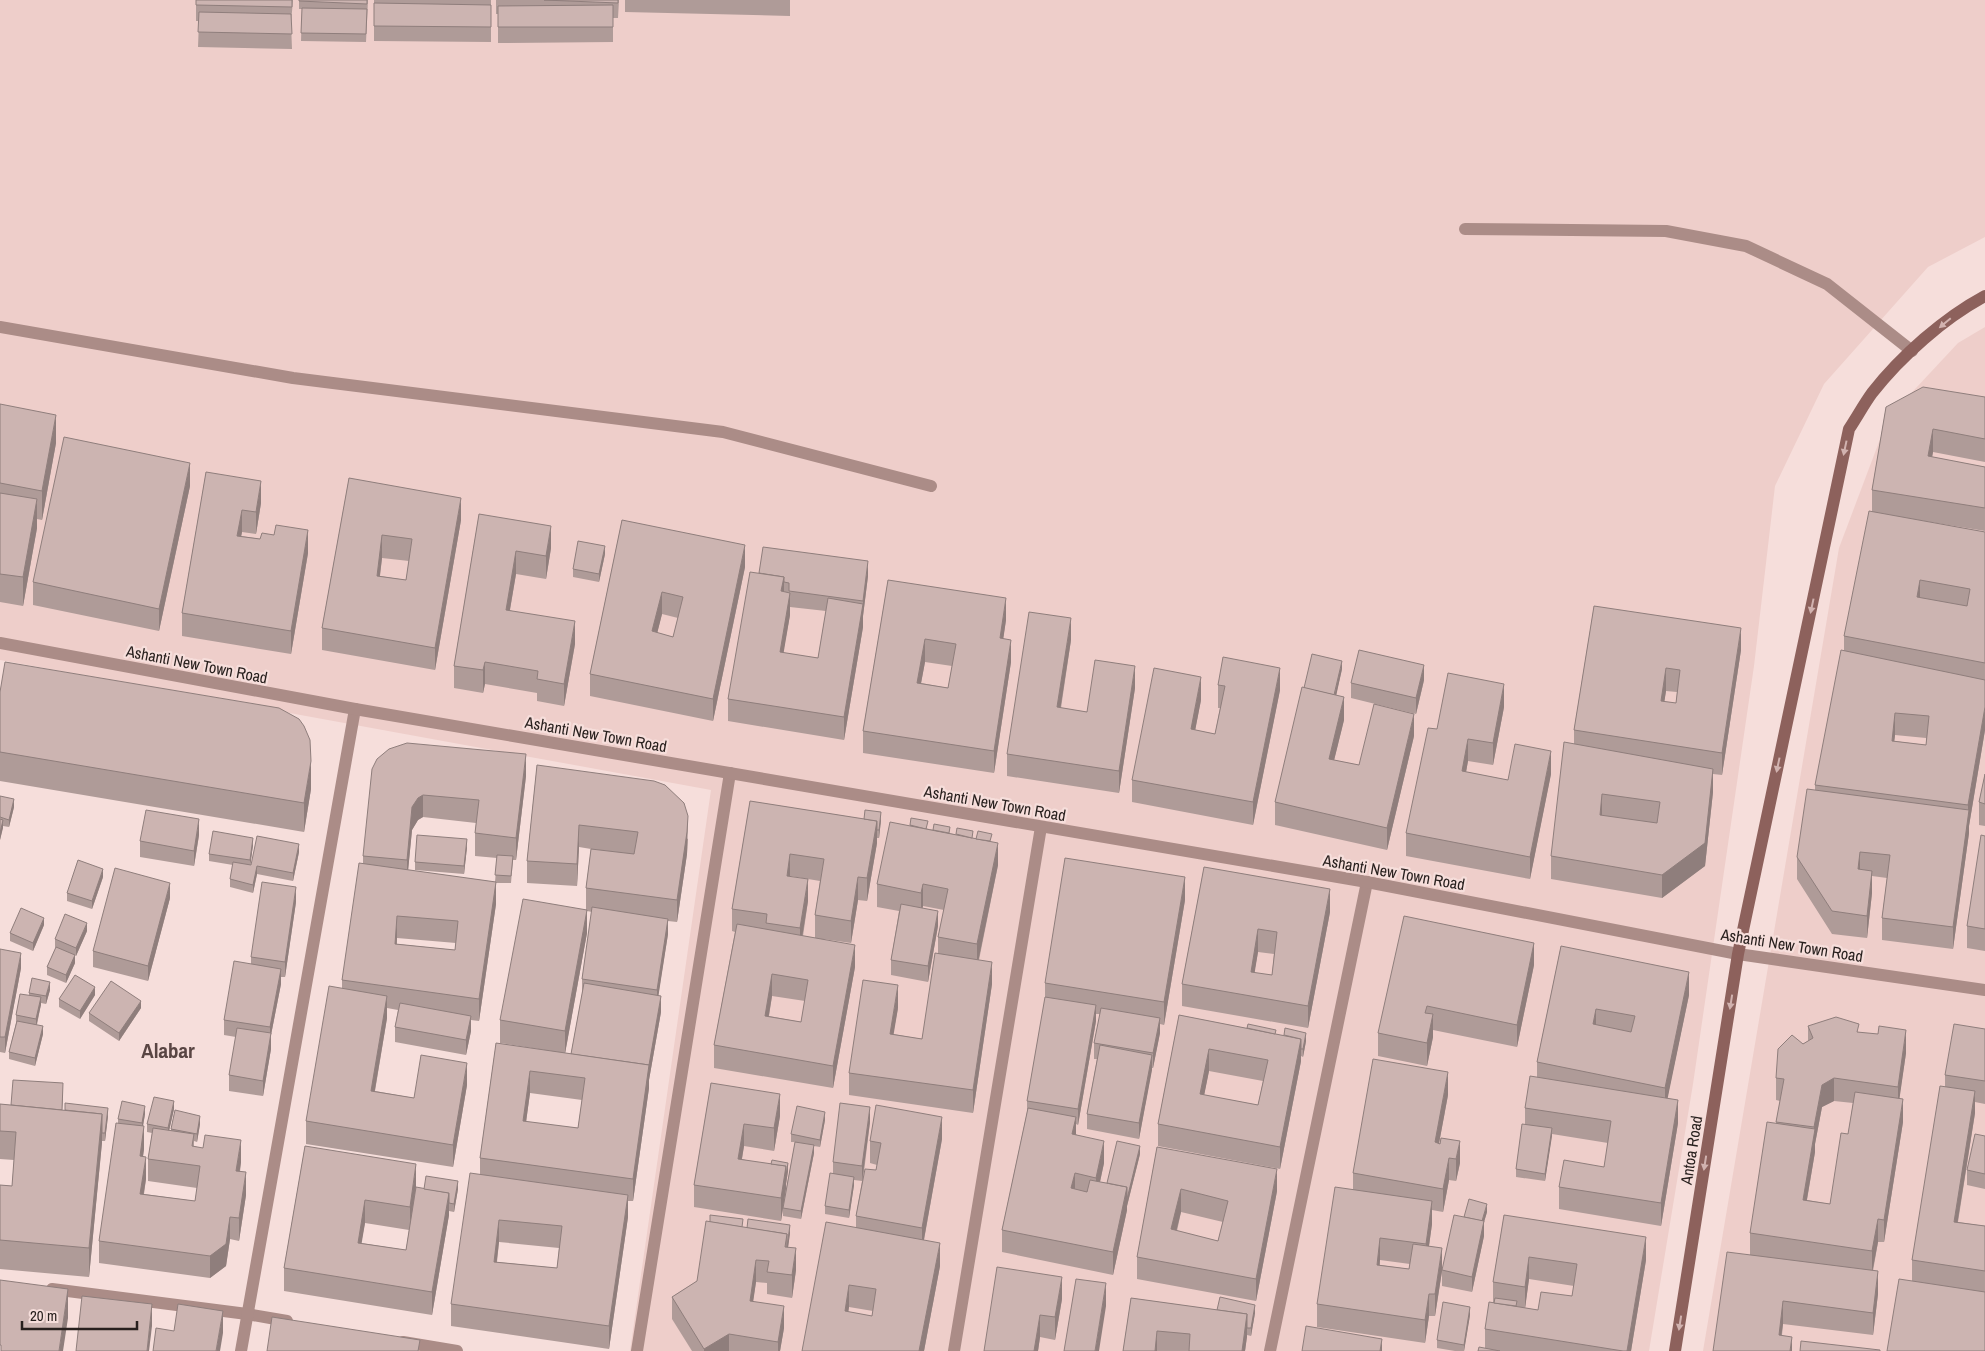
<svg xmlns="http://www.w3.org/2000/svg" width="1985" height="1351" viewBox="0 0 1985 1351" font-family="'Archivo Narrow',sans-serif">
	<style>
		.built { fill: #eececa }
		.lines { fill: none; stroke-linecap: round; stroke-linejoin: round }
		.service { stroke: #ab8c87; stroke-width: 12 }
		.minor { stroke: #ab8c87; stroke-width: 12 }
		.tertiary { stroke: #ab8c87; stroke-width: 12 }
		.secondary { stroke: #8d615c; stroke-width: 12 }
		.wall { fill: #af9b98; fill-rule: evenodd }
		.shaded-wall { fill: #8f7e7c }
		.building { fill: #ccb4b1; stroke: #8f7e7c; fill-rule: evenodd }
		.oneway { fill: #d1b2af }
		.labels { text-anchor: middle; stroke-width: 4.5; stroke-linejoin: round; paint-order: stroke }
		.street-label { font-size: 16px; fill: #28201e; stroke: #f6dedb }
		.district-label { font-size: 21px; font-weight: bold; fill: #594543; stroke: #f6dedb }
	</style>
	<rect width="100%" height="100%" fill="#f6dedb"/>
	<g class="built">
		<polygon points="0,0 1985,0 1985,237 1928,267 1824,384 1775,486 1754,666 1693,1084 1649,1351 630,1351 711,790 0,660"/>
		<polygon points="1985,327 1985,1351 1703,1351 1839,548 1888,418 1958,343"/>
	</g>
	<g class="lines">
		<g class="service">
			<polyline points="1465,229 1666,231 1746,246 1827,284 1912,351"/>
			<polyline points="0,327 293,378 723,432 931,486"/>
		</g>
		<g class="minor">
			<polyline points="52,1289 247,1314 287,1321"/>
			<polyline points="403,1342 457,1351"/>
			<polyline points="241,1351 355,709"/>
			<polyline points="637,1351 730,773"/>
			<polyline points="954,1351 1041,827"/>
			<polyline points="1270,1351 1367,882"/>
		</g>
		<polyline class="tertiary" points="0,643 355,709 1367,882 1738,954 1985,990"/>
		<path class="secondary" d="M1675 1351 1738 954 1849 429C1857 417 1864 404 1872 393 1901 356 1944 318 1985 296"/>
	</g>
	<g class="wall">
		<polygon points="293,0 291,23 292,49 198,47 199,21 196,21 196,5"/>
		<polygon points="299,0 368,0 366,42 301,41 302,9 299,9"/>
		<polygon points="374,0 491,0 491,42 374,41"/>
		<polygon points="496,0 619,0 618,18 613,18 613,42 498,43 498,14 496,14"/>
		<polygon points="625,0 790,0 790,16 625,12"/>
		<path d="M1985 397V462L1933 452 1932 457 1985 467V531L1918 520 1985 532V730L1969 826V833L1953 949 1882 940V918L1887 878 1872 876V893L1867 938 1832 934 1797 879V857L1815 790V785L1844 651V636L1872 511V490L1886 407ZM1895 735 1926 738V745L1894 741Z"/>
		<polygon points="0,404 56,443 42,520 37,519 37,528 23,606 0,602"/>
		<polygon points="206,472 261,503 256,534 242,532 241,536 260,539 274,535 308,553 291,654 182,636 182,613"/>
		<path d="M349 478 461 520 435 670 322 650V628ZM382 558 409 561 406 580 380 576Z"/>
		<polygon points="190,486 159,631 33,605 33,582"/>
		<polygon points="479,514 551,548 546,579 516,574 510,610 575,644 564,706 537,701 537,693 485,684 483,693 454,688 454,666"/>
		<path d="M622 520 745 567 713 721 590 696V674ZM662 614 678 618 673 637 657 633Z"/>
		<polygon points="605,554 599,582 573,577 573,569"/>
		<path d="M759 573 868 576 863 616V627L844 740 728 721V699ZM790 607 826 611 818 658 783 653 790 615Z"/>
		<path d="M888 580 1006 620 1003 639 1011 662 994 773 863 753V731ZM925 662 952 666 948 688 921 683Z"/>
		<path d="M1594 606 1741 650 1722 775 1713 774V792L1705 866 1662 898 1551 879V856L1574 744V730ZM1666 691 1677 692 1676 703 1664 702Z"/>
		<polygon points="1071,640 1061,708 1087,712 1135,688 1119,793 1007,776 1007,754"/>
		<polygon points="1342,669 1336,695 1344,720 1334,760 1359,765 1414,736 1387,850 1275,825 1275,802 1304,688"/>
		<polygon points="1424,680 1416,714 1351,698 1351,683"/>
		<polygon points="1218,685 1280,690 1253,825 1132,802 1132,780 1201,700 1195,730 1215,734 1220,708 1218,708"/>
		<polygon points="0,692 311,789 304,832 0,781"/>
		<polygon points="1504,707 1493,765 1468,761 1466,772 1508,780 1551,774 1530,879 1406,856 1406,833 1437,729"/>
		<path d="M389 749 526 776 516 860H513L511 883H496V904L479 1021 471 1020V1031L466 1055 395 1042V1027L398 1010 387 1008V1018L375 1091 414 1098 467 1085 453 1167 306 1144V1121L342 988V980L363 864V856ZM423 817 476 823 475 833V856L497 858 495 882 408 870 412 830 418 820ZM397 938 456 943 455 950 397 944Z"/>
		<path d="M537 765 688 839 687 854 677 922 668 921V934L658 996 661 1012 649 1080V1088L633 1201H628V1217L609 1349 451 1326V1304L480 1174V1158L496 1043 551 1051 500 1043V1020L586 910V888L591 849 579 847 577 886 527 883V861ZM587 911 592 912 582 979V994L571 1054 565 1053 587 933ZM530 1093 582 1100 578 1128 526 1122ZM499 1242 559 1248 557 1268 497 1262Z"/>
		<polygon points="1985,774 1985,826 1979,825 1979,802"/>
		<polygon points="0,796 14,807 9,827 3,826 0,840"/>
		<path d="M750 801 864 819 881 820 879 838H877V843L867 901 858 900 851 943 823 939 855 967 833 1088 714 1068V1045L735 932 732 931V909ZM790 876 820 881 815 915V938L803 936 808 901ZM772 996 805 1001 801 1022 769 1016Z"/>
		<polygon points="910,825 992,842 998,865 979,960 992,984 973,1113 849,1095 849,1073 898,1008 893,1034 922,1039 938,954 938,937 944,910 923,906 922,908 938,926 928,982 891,975 891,960 899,911 877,907 877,884"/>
		<polygon points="199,835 194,866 140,857 140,841"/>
		<polygon points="1985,836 1985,951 1967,948 1967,926"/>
		<polygon points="253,845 250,865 299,852 293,881 257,874 253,893 230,887 230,879 233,865 209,861 209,854"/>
		<polygon points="467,847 464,874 415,870 415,862"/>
		<path d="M1204 867 1330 912 1308 1028 1182 1006V984ZM1258 952 1274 954 1272 975 1254 973Z"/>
		<polygon points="103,877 92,909 67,901 67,893"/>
		<polygon points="170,898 148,981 93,967 93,951"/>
		<polygon points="1185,900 1164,1025 1160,1024 1160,1033 1153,1068 1152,1068 1139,1139 1087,1129 1087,1114 1097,1059 1094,1059 1094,1043 1100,1014 1096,1014 1096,1021 1078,1125 1076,1124 1076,1134 1104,1163 1100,1182 1107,1183 1140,1154 1127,1206 1127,1210 1113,1275 1002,1252 1002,1230 1027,1112 1027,1101 1045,999 1045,983"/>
		<polygon points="296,902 285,977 281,977 281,984 271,1035 271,1049 263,1096 229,1091 229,1075 236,1037 224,1035 224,1020 251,964 251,957"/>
		<polygon points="44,925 33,951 10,941 10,933"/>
		<polygon points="87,931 76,956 75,955 75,963 66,983 47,975 47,967 56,948 55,947 55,939"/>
		<polygon points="1534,943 1534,965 1517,1047 1433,1030 1433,1037 1427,1066 1378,1056 1378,1033"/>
		<polygon points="1561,946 1689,995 1667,1099 1678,1123 1661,1226 1559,1209 1559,1187 1604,1167 1608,1143 1552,1134 1545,1181 1516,1177 1516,1169 1525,1124 1525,1108 1537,1077 1537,1062"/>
		<polygon points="0,949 21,968 5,1053 0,1052"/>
		<polygon points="50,990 46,1004 41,1003 37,1025 43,1034 35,1066 9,1059 9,1052 16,1023 16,1015 29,995 29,993"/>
		<polygon points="95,995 80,1019 59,1007 59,999"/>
		<polygon points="141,1008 119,1041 89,1021 89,1013"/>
		<path d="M1179 1015 1276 1034 1306 1041 1303 1057 1301 1056V1061L1280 1169 1158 1146V1124ZM1209 1071 1263 1081 1258 1105 1204 1095Z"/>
		<path d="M1808 1026 1859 1032 1906 1053 1899 1099 1903 1122 1884 1242H1878L1873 1271 1878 1294 1873 1335 1783 1324 1782 1335 1792 1351H1713L1750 1255V1233L1776 1123 1780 1101 1776 1100V1078L1803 1044 1808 1041ZM1834 1101 1853 1103 1848 1134 1830 1204 1807 1200 1815 1152V1144L1822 1107Z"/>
		<polygon points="1985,1029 1985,1104 1975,1102 1975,1113 1958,1222 1985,1226 1985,1351 1912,1281 1912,1260 1945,1087 1945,1075"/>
		<polygon points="711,1083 780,1116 774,1151 744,1146 742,1159 788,1171 786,1184 783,1206 795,1142 791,1142 791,1134 825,1120 820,1147 814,1146 814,1153 801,1219 783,1216 783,1208 781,1221 694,1207 694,1185"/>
		<path d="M1448 1095 1439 1143 1440 1144 1441 1138 1460 1163 1456 1181 1449 1180 1443 1212 1432 1210V1224L1429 1246 1442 1271 1435 1316H1429L1425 1343 1317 1327V1304L1353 1190V1173ZM1380 1260 1410 1264 1409 1269 1380 1265Z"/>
		<polygon points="63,1099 62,1110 108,1116 105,1141 102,1141 89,1277 0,1269 0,1185 12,1186 14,1160 0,1159 0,1104 11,1105"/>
		<polygon points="174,1109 169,1130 171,1131 171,1129 200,1124 197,1142 194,1141 194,1146 241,1162 240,1172 246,1195 239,1241 230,1239 226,1266 210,1278 99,1263 99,1241 118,1123 118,1119 145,1114 143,1126 144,1149 143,1156 146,1179 144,1194 195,1201 197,1188 148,1181 148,1159 152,1133 147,1132 147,1124"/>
		<path d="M870 1122 863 1180 876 1170 877 1165 870 1163V1141L942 1139 924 1240 940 1266 924 1351H802L856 1228V1216L862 1181 854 1180V1185L849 1218 825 1214V1206L833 1173V1162ZM849 1307 873 1311 872 1316 848 1312Z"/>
		<polygon points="1985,1136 1985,1189 1967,1185 1967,1170"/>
		<path d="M305 1146 416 1187 413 1208 424 1189H458L454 1212 449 1211V1215L432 1315 284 1291V1268ZM365 1223 409 1230 406 1250 361 1243Z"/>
		<path d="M1157 1147 1277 1191 1256 1301 1137 1279V1257ZM1181 1212 1223 1222 1218 1241 1177 1231Z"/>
		<polygon points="1487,1212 1484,1222 1484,1236 1472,1292 1442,1286 1442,1270 1464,1217"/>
		<path d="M1504 1215 1646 1260 1631 1351H1478L1485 1348V1329L1493 1303V1282ZM1529 1279 1574 1286 1572 1296 1538 1310 1525 1308Z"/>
		<polygon points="743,1227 790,1233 788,1247 796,1270 792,1298 767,1294 767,1283 756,1282 753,1301 784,1328 780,1351 692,1351 672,1319 672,1297 697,1281"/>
		<polygon points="1131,1298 1217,1310 1255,1313 1251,1336 1247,1335 1245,1351 1123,1351"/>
		<polygon points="1062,1299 1055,1340 1040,1337 1038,1351 984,1351"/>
		<polygon points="1470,1315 1464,1351 1455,1351 1437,1348 1437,1340"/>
	</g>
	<g class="shaded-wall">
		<polygon points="56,415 56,443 42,520 42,491"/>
		<polygon points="1933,429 1933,452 1928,479 1928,456"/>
		<polygon points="190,463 190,486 159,631 159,609"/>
		<polygon points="261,481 261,503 256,534 256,512"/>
		<polygon points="461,498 461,520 435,670 435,648"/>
		<polygon points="37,499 37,528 23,606 23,577"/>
		<polygon points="242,510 242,532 237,558 237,536"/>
		<polygon points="551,526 551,548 546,579 546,556"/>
		<polygon points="308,530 308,553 291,654 291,631"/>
		<polygon points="382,535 382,558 377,598 377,576"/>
		<polygon points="745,545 745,567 713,721 713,699"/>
		<polygon points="605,546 605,554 599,582 599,574"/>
		<polygon points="516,551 516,574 506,632 506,610"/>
		<polygon points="868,561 868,576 863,616 863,601"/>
		<polygon points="784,577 784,600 781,591"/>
		<polygon points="1920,580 1920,603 1917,597"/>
		<polygon points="662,592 662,614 652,654 652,631"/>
		<polygon points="790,593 790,615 780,674 780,652"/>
		<polygon points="1006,598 1006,620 1000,661 1000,638"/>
		<polygon points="863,604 863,627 844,740 844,717"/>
		<polygon points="1071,618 1071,640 1057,730 1057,707"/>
		<polygon points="575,621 575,644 564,706 564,684"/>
		<polygon points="1741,628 1741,650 1722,775 1722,753"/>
		<polygon points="925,639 925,662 917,705 917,683"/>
		<polygon points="1011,640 1011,662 994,773 994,751"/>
		<polygon points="1342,661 1342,669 1333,710 1333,702"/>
		<polygon points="485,662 485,684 483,693 483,670"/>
		<polygon points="1424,665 1424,680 1416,714 1416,698"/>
		<polygon points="1135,666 1135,688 1119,793 1119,771"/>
		<polygon points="1280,668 1280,690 1253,825 1253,802"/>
		<polygon points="1666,668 1666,691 1661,724 1661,701"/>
		<polygon points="1201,677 1201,700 1191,752 1191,729"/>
		<polygon points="1504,684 1504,707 1493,765 1493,743"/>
		<polygon points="1344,697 1344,720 1329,781 1329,759"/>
		<polygon points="1985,707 1985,730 1969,826 1969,833 1953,949 1953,927 1968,812 1968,805"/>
		<polygon points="1895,713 1895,735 1892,763 1892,741"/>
		<polygon points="1414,714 1414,736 1387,850 1387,828"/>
		<polygon points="1468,739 1468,761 1462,794 1462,771"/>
		<polygon points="1551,751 1551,774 1530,879 1530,857"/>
		<polygon points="526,754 526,776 516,860 516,838"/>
		<polygon points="311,761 311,789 304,832 304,803"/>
		<polygon points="1713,769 1713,792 1705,866 1662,898 1662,875"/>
		<polygon points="1602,794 1602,816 1600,815"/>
		<polygon points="423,795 423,817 418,820 412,830 407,882 407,860 412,807 418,798"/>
		<polygon points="14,799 14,807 9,827 9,820"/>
		<polygon points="881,812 881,820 879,838 879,830"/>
		<polygon points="688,816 687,854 677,922 677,900"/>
		<polygon points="199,819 199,835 194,866 194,851"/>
		<polygon points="3,820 3,828 0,840 0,833"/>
		<polygon points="877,821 877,843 867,901 867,878"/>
		<polygon points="579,825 579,847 577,886 577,864"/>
		<polygon points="253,838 253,845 250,868 250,860"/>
		<polygon points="467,839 467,847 464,874 464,866"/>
		<polygon points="998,843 998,865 977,967 977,944"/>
		<polygon points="299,844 299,852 293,881 293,873"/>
		<polygon points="1860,852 1860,874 1858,869"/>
		<polygon points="790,854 790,876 787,876"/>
		<polygon points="257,866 257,874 253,893 253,885"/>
		<polygon points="103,869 103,877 92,909 92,901"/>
		<polygon points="1872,871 1872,893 1867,938 1867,916"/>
		<polygon points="858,877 858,900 851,943 851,921"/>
		<polygon points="1185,877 1185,900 1164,1025 1164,1002"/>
		<polygon points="808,879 808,901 800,950 800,928"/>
		<polygon points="496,882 496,904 479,1021 479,999"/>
		<polygon points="170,883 170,898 148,981 148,966"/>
		<polygon points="923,884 923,906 921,916 921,893"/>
		<polygon points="296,887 296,902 285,977 285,962"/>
		<polygon points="1330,889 1330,912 1308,1028 1308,1006"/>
		<polygon points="587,910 587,933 565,1054 565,1031"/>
		<polygon points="938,911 938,926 928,982 928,966"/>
		<polygon points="397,916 397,938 395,966 395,944"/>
		<polygon points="44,918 44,925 33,951 33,943"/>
		<polygon points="668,919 668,934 657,1005 657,990"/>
		<polygon points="87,923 87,931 76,956 76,948"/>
		<polygon points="1258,929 1258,952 1251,995 1251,972"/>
		<polygon points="1534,943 1534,965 1517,1047 1517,1025"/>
		<polygon points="855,945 855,967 833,1088 833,1066"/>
		<polygon points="21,953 21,968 5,1053 5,1037"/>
		<polygon points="75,955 75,963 66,983 66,975"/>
		<polygon points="992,962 992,984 973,1113 973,1090"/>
		<polygon points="281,969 281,984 271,1035 271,1049 263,1096 263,1081 270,1040 270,1027"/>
		<polygon points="1689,972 1689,995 1665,1111 1665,1088"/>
		<polygon points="772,974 772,996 765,1038 765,1016"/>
		<polygon points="50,982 50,990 46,1004 46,996"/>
		<polygon points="898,985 898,1008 890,1056 890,1034"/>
		<polygon points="95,987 95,995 80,1019 80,1011"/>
		<polygon points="387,996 387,1018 371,1113 371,1091"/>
		<polygon points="661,996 661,1012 649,1080 649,1088 633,1201 633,1179 648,1068"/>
		<polygon points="41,997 41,1005 36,1027 36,1019"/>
		<polygon points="141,1001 141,1008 119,1041 119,1033"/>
		<polygon points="1096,1005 1096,1021 1078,1125 1078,1109"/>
		<polygon points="1596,1009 1596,1031 1593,1024"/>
		<polygon points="1433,1014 1433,1037 1427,1066 1427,1043"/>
		<polygon points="471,1016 471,1031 466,1055 466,1040"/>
		<polygon points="1160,1018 1160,1033 1153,1068 1153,1053"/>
		<polygon points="43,1026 43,1034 35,1066 35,1058"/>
		<polygon points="1906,1030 1906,1053 1898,1109 1898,1087"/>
		<polygon points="1306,1033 1306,1041 1303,1057 1303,1049"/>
		<polygon points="1301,1039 1301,1061 1280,1169 1280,1147"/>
		<polygon points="1209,1049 1209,1071 1200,1116 1200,1094"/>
		<polygon points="1152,1055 1152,1070 1139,1139 1139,1123"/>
		<polygon points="467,1063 467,1085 453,1167 453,1145"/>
		<polygon points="530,1071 530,1093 523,1144 523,1121"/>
		<polygon points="1448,1072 1448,1095 1435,1165 1435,1142"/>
		<polygon points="1834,1078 1834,1101 1822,1107 1815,1144 1815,1152 1803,1222 1803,1200 1814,1135 1814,1127 1822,1085"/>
		<polygon points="1975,1091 1975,1113 1954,1244 1954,1222"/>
		<polygon points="780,1094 780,1116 774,1151 774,1128"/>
		<polygon points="1903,1099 1903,1122 1884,1242 1884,1220"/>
		<polygon points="1678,1100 1678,1123 1661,1226 1661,1203"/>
		<polygon points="174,1101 174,1109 168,1136 168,1128"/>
		<polygon points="145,1106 145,1114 142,1131 142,1123"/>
		<polygon points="870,1107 870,1122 862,1181 862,1166"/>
		<polygon points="108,1108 108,1116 105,1141 105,1133"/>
		<polygon points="825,1112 825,1120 820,1147 820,1140"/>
		<polygon points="102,1114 102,1143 89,1277 89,1248"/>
		<polygon points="200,1116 200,1124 197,1142 197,1134"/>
		<polygon points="942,1117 942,1139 922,1250 922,1228"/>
		<polygon points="1076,1117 1076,1140 1072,1134"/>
		<polygon points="744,1124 744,1146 738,1181 738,1159"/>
		<polygon points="144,1126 144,1149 140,1178 140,1156"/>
		<polygon points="1552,1128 1552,1136 1545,1181 1545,1174"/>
		<polygon points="241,1140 241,1162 236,1194 236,1171"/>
		<polygon points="1104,1141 1104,1163 1096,1200 1096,1178"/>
		<polygon points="1460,1141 1460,1163 1456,1181 1456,1159"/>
		<polygon points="814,1145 814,1153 801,1219 801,1211"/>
		<polygon points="1140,1146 1140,1154 1127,1206 1127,1199"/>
		<polygon points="146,1157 146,1179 140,1216 140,1194"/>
		<polygon points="1449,1158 1449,1180 1443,1212 1443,1189"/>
		<polygon points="788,1163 788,1171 786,1184 786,1189 781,1221 781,1198 786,1166"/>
		<polygon points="416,1164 416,1187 410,1230 410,1207"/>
		<polygon points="1277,1169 1277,1191 1256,1301 1256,1279"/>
		<polygon points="246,1172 246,1195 239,1241 239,1218"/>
		<polygon points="1075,1173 1075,1196 1071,1188"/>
		<polygon points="854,1177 854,1185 849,1218 849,1210"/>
		<polygon points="458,1181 458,1189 454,1212 454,1204"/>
		<polygon points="1127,1187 1127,1210 1113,1275 1113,1252"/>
		<polygon points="1181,1189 1181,1212 1171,1252 1171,1229"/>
		<polygon points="449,1193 449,1215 432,1315 432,1292"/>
		<polygon points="628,1195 628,1217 609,1349 609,1326"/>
		<polygon points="365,1200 365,1223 358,1265 358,1243"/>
		<polygon points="1432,1201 1432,1224 1426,1267 1426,1244"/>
		<polygon points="1487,1204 1487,1212 1484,1222 1484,1236 1472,1292 1472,1277 1482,1222"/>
		<polygon points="230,1217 230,1239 226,1266 210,1278 210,1256"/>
		<polygon points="1878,1219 1878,1242 1872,1273 1872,1251"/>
		<polygon points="499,1220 499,1242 494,1284 494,1262"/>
		<polygon points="790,1225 790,1233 787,1255 787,1247"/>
		<polygon points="1646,1237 1646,1260 1631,1351 1627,1351"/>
		<polygon points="1380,1238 1380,1260 1377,1287 1377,1265"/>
		<polygon points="940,1243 940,1266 924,1351 919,1351"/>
		<polygon points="796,1248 796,1270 792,1298 792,1275"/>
		<polygon points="1442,1248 1442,1271 1435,1316 1435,1294"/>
		<polygon points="1529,1257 1529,1279 1525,1309 1525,1287"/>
		<polygon points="756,1260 756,1282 750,1323 750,1301"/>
		<polygon points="1878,1271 1878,1294 1873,1335 1873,1313"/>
		<polygon points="1062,1277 1062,1299 1055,1340 1055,1317"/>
		<polygon points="1106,1283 1106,1306 1099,1351 1095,1351"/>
		<polygon points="849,1285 849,1307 845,1334 845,1311"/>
		<polygon points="68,1289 68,1318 63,1351 59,1351"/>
		<polygon points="1429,1294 1429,1316 1425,1343 1425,1320"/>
		<polygon points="1783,1301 1783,1324 1779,1351 1779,1335"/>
		<polygon points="152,1304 152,1326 149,1351 147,1351"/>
		<polygon points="1255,1305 1255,1313 1251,1336 1251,1328"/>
		<polygon points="784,1306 784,1328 780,1351 778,1351 778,1342"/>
		<polygon points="1470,1307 1470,1315 1464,1351 1464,1345"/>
		<polygon points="223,1311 223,1333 220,1351 216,1351"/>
		<polygon points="1247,1314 1247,1337 1245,1351 1242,1351"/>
		<polygon points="1040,1315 1040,1337 1038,1351 1034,1351"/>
		<polygon points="1157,1331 1157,1351 1155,1351"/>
		<polygon points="729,1334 729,1351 704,1351 704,1349"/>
		<polygon points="1792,1337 1792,1351 1790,1351"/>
		<polygon points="1382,1339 1382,1351 1380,1351"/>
	</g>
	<g class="building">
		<polygon points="196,0 292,0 292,7 196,5"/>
		<polygon points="299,0 367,0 367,4 299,1"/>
		<polygon points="544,0 618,0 618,3"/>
		<polygon points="374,3 491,5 491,27 374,26"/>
		<polygon points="613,5 613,27 498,27 498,6"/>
		<polygon points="302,8 367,9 366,34 301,33"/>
		<polygon points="199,12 291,14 292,34 198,32"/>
		<polygon points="1923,387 1985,397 1985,439 1933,429 1928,456 1985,467 1985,508 1872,490 1886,407"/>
		<polygon points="0,404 56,415 42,491 0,483"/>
		<polygon points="64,437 190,463 159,609 33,582"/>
		<polygon points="206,472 261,481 256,512 242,510 237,536 260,539 262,533 274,535 276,525 308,530 291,631 182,613"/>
		<path d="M349 478 461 498 435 648 322 628ZM382 535 412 539 406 580 377 576Z"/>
		<polygon points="0,493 37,499 23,577 0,574"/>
		<path d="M1869 511 1985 532V663L1844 636ZM1920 580 1970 589 1967 606 1917 597Z"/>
		<polygon points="479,514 551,526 546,556 516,551 506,610 575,621 564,684 537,679 538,671 485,662 483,670 454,666"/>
		<path d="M622 520 745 545 713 699 590 674ZM662 592 683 597 673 637 652 631Z"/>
		<polygon points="578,541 605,546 599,574 573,569"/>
		<polygon points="763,547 868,561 863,601 789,591 789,583 784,582 784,577 759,573"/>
		<polygon points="750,572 784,577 781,591 790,593 780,652 818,658 828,598 863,604 844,717 728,699"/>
		<path d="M888 580 1006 598 1000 638 1011 640 994 751 863 731ZM925 639 956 644 948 688 917 683Z"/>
		<path d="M1594 606 1741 628 1722 753 1574 730ZM1666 668 1680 670 1676 703 1661 701Z"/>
		<polygon points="1029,612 1071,618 1057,707 1087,712 1095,660 1135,666 1119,771 1007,754"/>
		<polygon points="1359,650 1424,665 1416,698 1351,683"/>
		<path d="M1841 650 1985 680V707L1968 805 1815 785ZM1895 713 1929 716 1926 745 1892 741Z"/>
		<polygon points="1312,654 1342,661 1334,695 1304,688"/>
		<polygon points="1223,657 1280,668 1253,802 1132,780 1154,668 1201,677 1191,729 1215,734 1225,686 1218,685"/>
		<polygon points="5,662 279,708 299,719 304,726 310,740 311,761 304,803 0,752 0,692"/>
		<polygon points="1448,673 1504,684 1493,743 1468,739 1462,771 1508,780 1515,744 1551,751 1530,857 1406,833 1428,728 1437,729"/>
		<polygon points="1302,687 1344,697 1329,759 1359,765 1374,704 1414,714 1387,828 1275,802"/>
		<path d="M1564 742 1713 769 1705 843 1662 875 1551 856ZM1602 794 1660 802 1657 823 1600 815Z"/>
		<polygon points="407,743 526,754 516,838 475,833 479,800 423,795 418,798 412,807 407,860 363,856 372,769 377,759 389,749"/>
		<polygon points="537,765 654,781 665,785 684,803 688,816 687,832 677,900 586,888 591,849 634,854 638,832 579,825 577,864 527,861"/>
		<polygon points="1985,774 1985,804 1979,802"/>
		<polygon points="1807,789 1969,810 1953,927 1882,918 1890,855 1860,852 1858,869 1872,871 1867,916 1832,911 1797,857"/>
		<polygon points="0,796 14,799 9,820 0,817"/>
		<polygon points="750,801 877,821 867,878 858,877 851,921 815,915 824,859 790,854 787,876 808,879 800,928 766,923 767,914 732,909"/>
		<polygon points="146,810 199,819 194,851 140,841"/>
		<polygon points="865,810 881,812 879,830 877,830 877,821 864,819"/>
		<polygon points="911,818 928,821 926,829 910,825"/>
		<polygon points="0,819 3,820 0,833"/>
		<polygon points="890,822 998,843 977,944 938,937 948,889 923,884 921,893 877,884"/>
		<polygon points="934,824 950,827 949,833 933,830"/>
		<polygon points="957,828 973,831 972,838 956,834"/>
		<polygon points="213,831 253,838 250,860 209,854"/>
		<polygon points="978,831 992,834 990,841 976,839"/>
		<polygon points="417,835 467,839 464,866 415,862"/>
		<polygon points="1981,835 1985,836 1985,929 1967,926"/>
		<polygon points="257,836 299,844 293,873 257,866 253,885 230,879 233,862 251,865"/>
		<polygon points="497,855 513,856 511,876 495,875"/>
		<polygon points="1065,858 1185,877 1164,1002 1045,983"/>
		<polygon points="78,860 103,869 92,901 67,893"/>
		<path d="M359 863 496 882 479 999 342 980ZM397 916 458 921 455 950 395 944Z"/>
		<path d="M1204 867 1330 889 1308 1006 1182 984ZM1258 929 1277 932 1272 975 1251 972Z"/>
		<polygon points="115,868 170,883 148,966 93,951"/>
		<polygon points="262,882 296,887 285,962 251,957"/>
		<polygon points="523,899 587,910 565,1031 500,1020"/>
		<polygon points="901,904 938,911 928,966 891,960"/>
		<polygon points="592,907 668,919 657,990 582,979"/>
		<polygon points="21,908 44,918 33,943 10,933"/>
		<polygon points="65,914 87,923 76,948 55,939"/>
		<polygon points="1404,916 1534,943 1517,1025 1427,1006 1425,1013 1433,1014 1427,1043 1378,1033"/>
		<path d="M737 924 855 945 833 1066 714 1045ZM772 974 808 980 801 1022 765 1016Z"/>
		<path d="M1561 946 1689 972 1665 1088 1537 1062ZM1596 1009 1635 1016 1631 1032 1593 1024Z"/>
		<polygon points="56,947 75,955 66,975 47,967"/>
		<polygon points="0,949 21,953 5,1037 0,1037"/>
		<polygon points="935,953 992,962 973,1090 849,1073 863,980 898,985 890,1034 922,1039"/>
		<polygon points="234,961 281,969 270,1027 224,1020"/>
		<polygon points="75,975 95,987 80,1011 59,999"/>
		<polygon points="32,978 50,982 46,996 29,993"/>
		<polygon points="111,981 141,1001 119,1033 89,1013"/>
		<polygon points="584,983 661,996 649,1065 571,1054"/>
		<polygon points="329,986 387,996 371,1091 414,1098 421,1055 467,1063 453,1145 306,1121"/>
		<polygon points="20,994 41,997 36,1019 16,1015"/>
		<polygon points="1045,997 1096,1005 1078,1109 1027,1101"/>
		<polygon points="400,1003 471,1016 466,1040 395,1027"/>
		<polygon points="1101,1008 1160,1018 1153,1053 1094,1043"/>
		<path d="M1179 1015 1301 1039 1280 1147 1158 1124ZM1209 1049 1268 1060 1258 1105 1200 1094Z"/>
		<polygon points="1836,1017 1859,1024 1857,1032 1878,1034 1879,1026 1906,1030 1898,1087 1834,1078 1822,1085 1814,1127 1776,1122 1784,1079 1776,1078 1778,1049 1792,1035 1803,1044 1813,1038 1808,1026"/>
		<polygon points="17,1021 43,1026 35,1058 9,1052"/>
		<polygon points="1248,1024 1276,1030 1275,1034 1247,1028"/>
		<polygon points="1954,1024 1985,1029 1985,1081 1945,1075"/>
		<polygon points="237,1028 271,1033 263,1081 229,1075"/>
		<polygon points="1285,1028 1306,1033 1303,1049 1301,1049 1301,1039 1284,1035"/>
		<path d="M496 1043 649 1065 633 1179 480 1158ZM530 1071 585 1078 578 1128 523 1121Z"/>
		<polygon points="1100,1045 1152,1055 1139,1123 1087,1114"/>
		<polygon points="1373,1059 1448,1072 1435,1142 1440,1144 1441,1138 1460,1141 1456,1159 1449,1158 1443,1189 1353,1173"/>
		<polygon points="1530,1076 1678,1100 1661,1203 1559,1187 1564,1160 1604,1167 1611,1121 1525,1108"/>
		<polygon points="13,1080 63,1083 62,1110 11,1105"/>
		<polygon points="711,1083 780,1094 774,1128 744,1124 738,1159 786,1166 781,1198 694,1185"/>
		<polygon points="1940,1086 1975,1091 1954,1222 1985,1226 1985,1271 1912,1260"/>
		<polygon points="1855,1092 1903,1099 1884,1220 1878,1219 1872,1251 1750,1233 1767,1122 1815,1129 1803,1200 1830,1204 1841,1133 1848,1134"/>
		<polygon points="154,1097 174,1101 168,1128 147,1124"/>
		<polygon points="122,1101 145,1106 142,1123 118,1119"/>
		<polygon points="65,1103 108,1108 105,1133 102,1133 102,1114 65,1110"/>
		<polygon points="840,1103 870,1107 862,1166 833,1162"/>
		<polygon points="0,1104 102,1114 89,1248 0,1240 0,1185 12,1186 16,1132 0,1131"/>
		<polygon points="876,1105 942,1117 922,1228 856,1216 865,1169 876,1170 881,1143 870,1141"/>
		<polygon points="797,1106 825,1112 820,1140 791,1134"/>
		<polygon points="1028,1108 1076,1117 1072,1134 1104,1141 1096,1178 1075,1173 1071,1188 1087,1192 1090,1180 1127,1187 1113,1252 1002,1230"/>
		<polygon points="175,1110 200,1116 197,1134 171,1129"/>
		<polygon points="116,1123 144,1126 140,1156 146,1157 140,1194 195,1201 200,1166 148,1159 153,1128 194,1134 192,1146 203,1148 205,1135 241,1140 236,1171 246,1172 239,1218 230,1217 226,1244 210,1256 99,1241"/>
		<polygon points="1522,1124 1552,1128 1545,1174 1516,1169"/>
		<polygon points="1975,1134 1985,1136 1985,1174 1967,1170"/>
		<polygon points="1117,1141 1140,1146 1127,1199 1127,1187 1107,1183"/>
		<polygon points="795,1142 814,1145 801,1211 783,1208"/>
		<polygon points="305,1146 416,1164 410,1207 365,1200 358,1243 406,1250 416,1187 449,1193 432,1292 284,1268"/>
		<path d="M1157 1147 1277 1169 1256 1279 1137 1257ZM1181 1189 1228 1201 1218 1241 1171 1229Z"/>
		<polygon points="772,1160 788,1163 786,1176 786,1166 771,1164"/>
		<path d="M470 1173 628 1195 609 1326 451 1304ZM499 1220 562 1226 557 1268 494 1262Z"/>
		<polygon points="830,1173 854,1177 849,1210 825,1206"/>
		<polygon points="426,1176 458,1181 454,1204 449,1203 449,1193 424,1189"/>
		<polygon points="1335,1187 1432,1201 1426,1244 1380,1238 1377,1265 1409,1269 1413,1244 1442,1248 1435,1294 1429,1294 1425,1320 1317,1304"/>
		<polygon points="1469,1199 1487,1204 1482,1221 1464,1217"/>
		<polygon points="710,1215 743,1219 742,1227 710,1222"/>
		<polygon points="1454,1215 1484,1221 1472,1277 1442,1270"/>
		<polygon points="1504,1215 1646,1237 1627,1351 1623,1351 1485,1329 1489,1302 1538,1310 1541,1292 1572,1296 1577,1264 1529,1257 1525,1287 1493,1282"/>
		<polygon points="748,1219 790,1225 787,1247 787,1234 747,1228"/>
		<polygon points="706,1221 787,1234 785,1247 796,1248 792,1275 767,1272 769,1261 756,1260 750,1301 784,1306 778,1342 729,1334 704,1349 672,1297 697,1281"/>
		<path d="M826 1222 940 1243 919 1351H802ZM849 1285 876 1289 872 1316 845 1311Z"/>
		<polygon points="1727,1252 1878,1271 1873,1313 1783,1301 1779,1335 1792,1337 1790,1351 1713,1351"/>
		<polygon points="997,1267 1062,1277 1055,1317 1040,1315 1034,1351 984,1351"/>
		<polygon points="1076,1279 1106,1283 1095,1351 1064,1351"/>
		<polygon points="1899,1279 1985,1292 1985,1351 1887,1351"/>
		<polygon points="0,1280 68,1289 59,1351 1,1351 1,1345 0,1345"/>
		<polygon points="82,1296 152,1304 147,1351 76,1351"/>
		<polygon points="1220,1297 1255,1305 1251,1328 1247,1328 1247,1314 1217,1310"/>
		<polygon points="1131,1298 1247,1314 1242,1351 1189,1351 1190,1334 1157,1331 1155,1351 1123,1351"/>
		<polygon points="1495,1298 1517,1301 1516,1306 1494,1303"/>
		<polygon points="1443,1302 1470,1307 1464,1345 1437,1340"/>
		<polygon points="178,1304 223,1311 216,1351 153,1351 156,1328 174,1331"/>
		<polygon points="272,1317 420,1340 418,1351 267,1351"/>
		<polygon points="1306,1326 1382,1339 1380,1351 1302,1351"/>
		<polygon points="1801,1341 1880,1350 1880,1351 1800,1351"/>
		<polygon points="1479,1347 1500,1351 1478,1351"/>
	</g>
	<defs><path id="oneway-solid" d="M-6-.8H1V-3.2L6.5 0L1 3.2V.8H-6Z" transform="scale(1.25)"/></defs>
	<g class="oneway">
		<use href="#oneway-solid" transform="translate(1945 323) rotate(140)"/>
		<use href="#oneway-solid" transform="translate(1845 448) rotate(102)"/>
		<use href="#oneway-solid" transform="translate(1812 606) rotate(102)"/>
		<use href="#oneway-solid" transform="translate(1778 765) rotate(102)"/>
		<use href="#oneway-solid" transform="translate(1731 1002) rotate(99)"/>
		<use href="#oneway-solid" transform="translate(1705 1163) rotate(99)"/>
		<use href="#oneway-solid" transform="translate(1680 1323) rotate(99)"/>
	</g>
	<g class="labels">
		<g class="street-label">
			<text transform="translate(197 664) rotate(11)" y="6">Ashanti New Town Road</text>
			<text transform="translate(596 734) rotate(10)" y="6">Ashanti New Town Road</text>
			<text transform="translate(995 803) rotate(10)" y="6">Ashanti New Town Road</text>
			<text transform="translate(1394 872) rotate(10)" y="6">Ashanti New Town Road</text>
			<text transform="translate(1792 945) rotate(9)" y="6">Ashanti New Town Road</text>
			<text transform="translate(1691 1150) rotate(-81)" y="6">Antoa Road</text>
		</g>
		<g class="district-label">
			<text x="168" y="1058">Alabar</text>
		</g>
	</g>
	<path d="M22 1321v8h115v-8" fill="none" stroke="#28201e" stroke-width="2.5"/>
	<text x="30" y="1321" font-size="15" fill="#28201e" stroke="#f6dedb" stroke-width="4" paint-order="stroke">20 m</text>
</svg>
